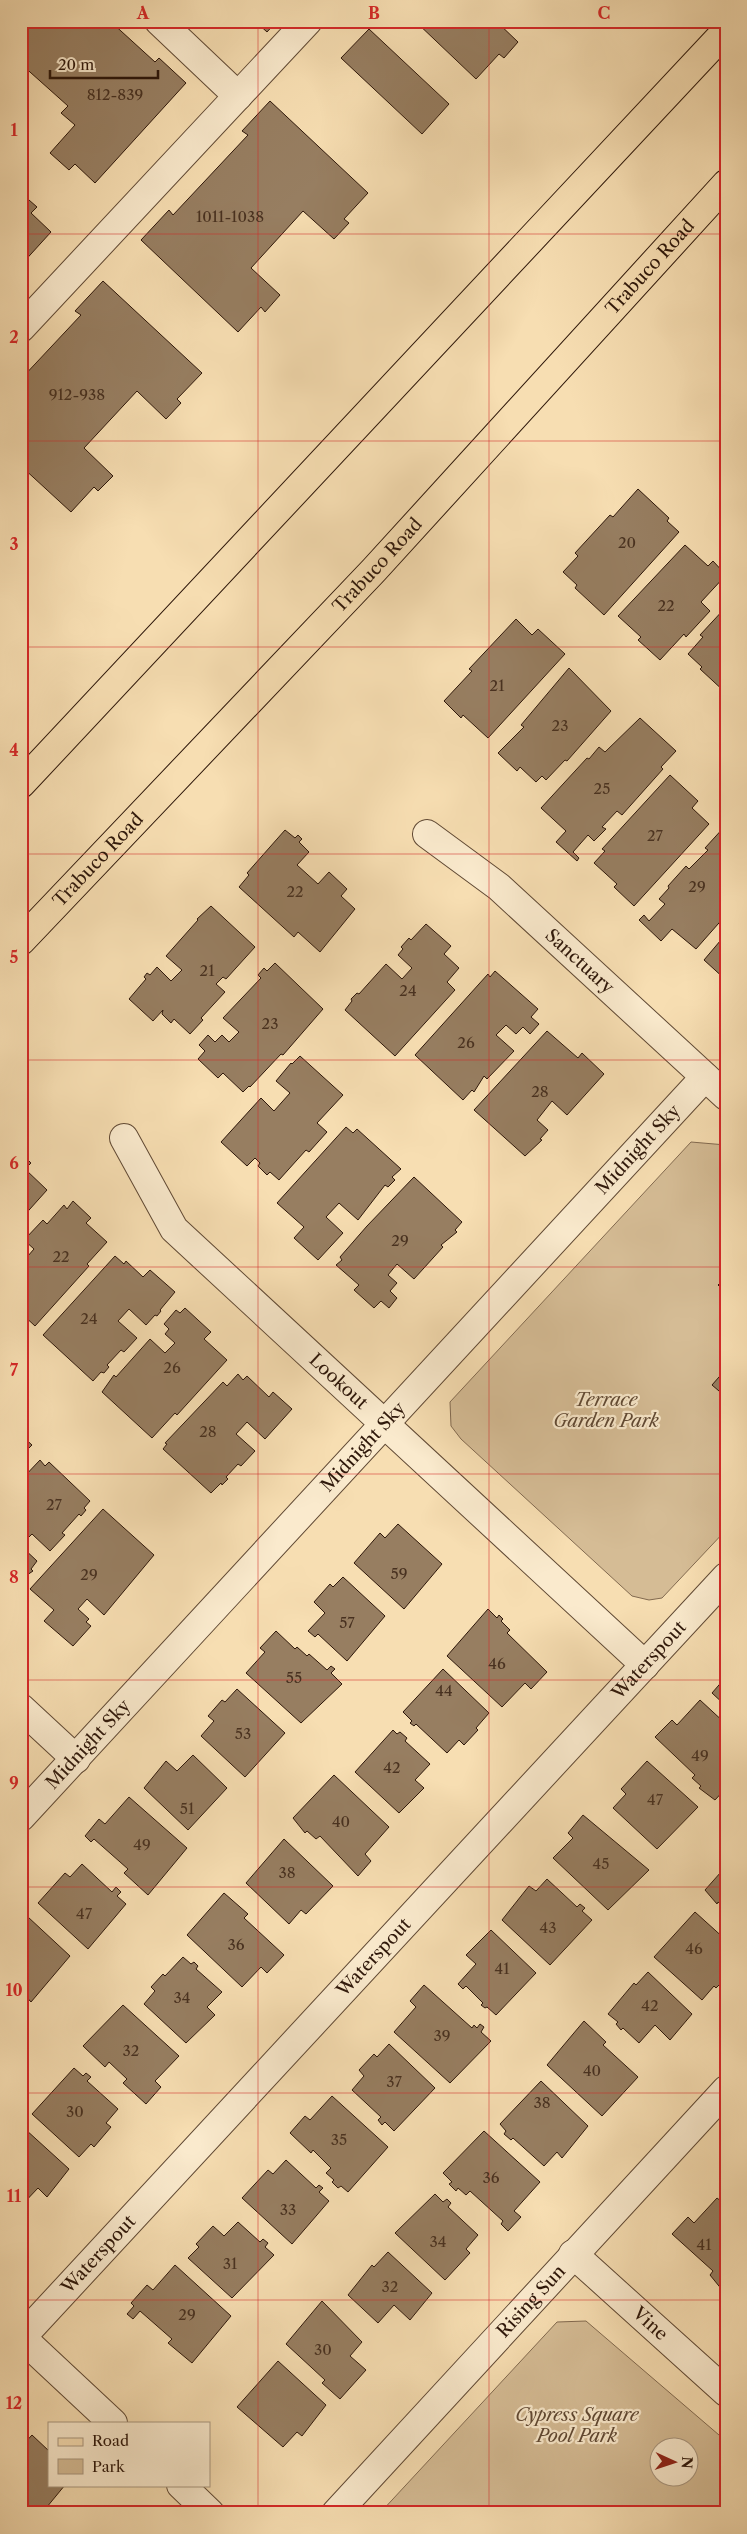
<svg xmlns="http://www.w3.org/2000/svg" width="747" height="2534" viewBox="0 0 747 2534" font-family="'Libre Caslon Text',serif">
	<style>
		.green { fill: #d5bc95; stroke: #826a50; fill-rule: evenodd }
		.building { fill: #977e61; stroke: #2e170a }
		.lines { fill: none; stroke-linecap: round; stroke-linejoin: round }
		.minor-casing { stroke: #604934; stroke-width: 30 }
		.major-casing { stroke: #2e170a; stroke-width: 30 }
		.minor { stroke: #faeacd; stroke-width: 28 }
		.major { stroke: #f7deb2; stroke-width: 28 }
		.grid { fill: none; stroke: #d62828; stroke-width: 1; stroke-opacity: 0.55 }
		.labels { text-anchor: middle; stroke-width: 4.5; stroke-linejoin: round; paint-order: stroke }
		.number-label { font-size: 15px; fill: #483120 }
		.street-label { font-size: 18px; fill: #2e170a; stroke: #faeacd }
		.park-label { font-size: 18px; font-style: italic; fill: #604934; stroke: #faeacd }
		.neatline { fill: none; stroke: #d62828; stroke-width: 2 }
		.grid-label { font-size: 16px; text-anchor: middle; font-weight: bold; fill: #d62828 }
	</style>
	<rect width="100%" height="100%" fill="#f7deb2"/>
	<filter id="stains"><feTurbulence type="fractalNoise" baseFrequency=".004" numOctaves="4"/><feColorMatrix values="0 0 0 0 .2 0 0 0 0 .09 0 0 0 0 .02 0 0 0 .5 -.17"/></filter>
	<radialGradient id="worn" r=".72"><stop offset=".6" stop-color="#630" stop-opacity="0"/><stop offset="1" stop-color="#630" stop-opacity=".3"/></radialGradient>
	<g class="green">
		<polygon points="691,1142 726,1145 726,1530 662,1598 649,1600 632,1596 461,1439 451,1426 450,1402"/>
		<path d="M586 2321 726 2441V2513H380L557 2322ZM660 2446H690V2476H660Z"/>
	</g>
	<g class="building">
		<polygon points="21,21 110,21 155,62 159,58 186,83 95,183 75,164 69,170 50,153 75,125 61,113 68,106 21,64"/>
		<polygon points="255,21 277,21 267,32"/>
		<polygon points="415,21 496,21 518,42 504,58 499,54 476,79"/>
		<polygon points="369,29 449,104 422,134 341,58"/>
		<polygon points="270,101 368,193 344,219 349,223 334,239 303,211 251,268 280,295 265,312 261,307 238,332 141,240 169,210 173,215 248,135 242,131"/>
		<polygon points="21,193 37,207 31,213 51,232 21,265"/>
		<polygon points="103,281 202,373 177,399 181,403 166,419 137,391 84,448 113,476 98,491 94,487 71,512 21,466 21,379 81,315 75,311"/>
		<polygon points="638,489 669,518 667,521 679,532 604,615 575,588 577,585 563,572 578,556 575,553 610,515 613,517"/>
		<polygon points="685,545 708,566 713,561 726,575 701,602 710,611 686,637 684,634 660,660 638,640 641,637 618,616"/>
		<polygon points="726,607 726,693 700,669 702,667 688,654 703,637 700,635"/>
		<polygon points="516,619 532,635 538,629 565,654 488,738 463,715 461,718 444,701 472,671 469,669"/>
		<polygon points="569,668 611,711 567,761 565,760 546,780 542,776 536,782 520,767 517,771 498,753 524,727 521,725"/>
		<polygon points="640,718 676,751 661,767 663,769 622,815 617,811 602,827 606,829 594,841 588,835 573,852 579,858 577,861 556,842 566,831 541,808 587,758 589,759 599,747 605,752"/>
		<polygon points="670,775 698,801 692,808 709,824 634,906 614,887 617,884 594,863 605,851 602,849"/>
		<polygon points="726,825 726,915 696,949 672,929 661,941 639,920 644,915 649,921 665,904 659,899 669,888 668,886 686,866 689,869 708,850 705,848"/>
		<polygon points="285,830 295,838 298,835 302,839 299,842 309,852 297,865 318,884 329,872 347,889 341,896 355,909 320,952 298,932 294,937 239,887 249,875 247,873"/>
		<polygon points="211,906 255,947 226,979 223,977 216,984 225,992 201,1018 203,1020 190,1034 174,1019 171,1023 162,1014 163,1010 153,1021 129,999 146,979 144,977 147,973 150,975 157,967 171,981 182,970 166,956 198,920 197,919"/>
		<polygon points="426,924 451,946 444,954 459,968 447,982 455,990 395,1056 345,1010 352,1001 351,999 357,993 359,994 386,964 402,979 412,968 398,955 403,949 401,947 409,938 411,940"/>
		<polygon points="726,934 726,980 704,960"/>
		<polygon points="275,963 323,1009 283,1055 281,1054 250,1087 249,1086 243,1092 223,1073 218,1078 198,1059 205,1051 199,1045 208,1035 215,1042 222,1035 229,1042 239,1032 223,1018 261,978 258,975 264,968 267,971"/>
		<polygon points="495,971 538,1009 531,1017 539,1024 530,1034 523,1027 516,1034 506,1025 496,1035 514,1051 487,1079 484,1076 474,1092 472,1090 463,1100 415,1055 488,974 490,977"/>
		<polygon points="547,1031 578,1058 582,1053 604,1074 567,1115 552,1101 537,1120 548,1130 540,1139 542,1140 525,1156 474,1110"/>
		<polygon points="300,1056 343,1095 317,1123 327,1132 309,1152 306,1150 279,1180 270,1172 267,1175 258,1166 260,1163 255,1158 247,1166 221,1142 261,1098 274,1111 290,1093 276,1081 291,1063 292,1064"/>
		<polygon points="346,1127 353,1133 357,1129 401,1169 392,1177 395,1180 388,1187 385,1185 358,1220 339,1203 326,1217 343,1233 318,1260 294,1238 304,1227 277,1203"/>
		<polygon points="21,1153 31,1163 25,1169 47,1190 21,1219"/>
		<polygon points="414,1177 462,1222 455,1230 457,1232 441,1245 443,1247 414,1279 397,1264 388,1275 397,1283 390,1291 397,1298 389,1308 381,1301 374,1308 354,1290 359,1285 336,1265 342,1260 340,1257 367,1226"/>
		<polygon points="73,1201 91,1218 86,1223 107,1242 87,1264 89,1266 35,1326 21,1313 21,1264 34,1249 24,1240 43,1220 47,1224 64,1205 67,1209"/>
		<polygon points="115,1256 124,1264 126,1261 143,1277 150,1270 175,1292 160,1310 161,1311 157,1316 155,1315 146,1325 129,1309 118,1321 137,1338 124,1352 121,1350 107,1365 109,1367 104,1373 101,1372 93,1381 43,1335"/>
		<polygon points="726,1277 726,1293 718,1285"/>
		<polygon points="185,1308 211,1332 204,1339 227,1360 177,1415 175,1413 152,1438 102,1392 114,1375 116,1377 150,1339 165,1353 175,1343 165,1334 169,1329 164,1324 176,1310 180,1313"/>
		<polygon points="726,1369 726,1397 712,1385"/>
		<polygon points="238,1374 243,1380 247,1376 269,1397 273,1392 292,1409 265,1439 247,1422 236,1434 255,1451 241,1466 238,1464 226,1477 228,1479 222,1485 221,1483 211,1493 163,1449 167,1444 165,1443 223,1382 227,1386"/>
		<polygon points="21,1435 32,1445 21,1456"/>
		<polygon points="40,1460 45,1466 49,1462 90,1501 84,1508 86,1510 81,1516 79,1514 62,1533 65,1535 50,1551 32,1534 21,1545 21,1480"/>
		<polygon points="103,1509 154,1555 104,1615 87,1599 78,1609 89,1619 86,1622 91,1626 73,1646 44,1621 54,1610 30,1589"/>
		<polygon points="398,1524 442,1564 404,1609 354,1563 380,1533 385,1538"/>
		<polygon points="21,1546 37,1561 31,1569 33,1571 21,1579"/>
		<polygon points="343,1577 385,1616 347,1661 318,1634 315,1637 308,1631 325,1613 314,1602 330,1584 333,1587"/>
		<polygon points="488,1609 497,1618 499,1615 503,1619 501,1621 510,1630 507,1633 547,1672 531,1689 525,1683 502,1707 447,1656"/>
		<polygon points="276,1631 295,1649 297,1647 307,1656 309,1654 327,1670 331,1666 335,1669 331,1673 342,1684 301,1723 246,1673 265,1652 260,1648"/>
		<polygon points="443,1669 489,1713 476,1728 478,1730 464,1745 459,1740 447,1753 416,1724 414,1726 410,1723 412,1721 403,1712"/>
		<polygon points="726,1674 726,1706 712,1693 725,1678 724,1677"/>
		<polygon points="237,1689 285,1733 245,1777 201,1736 214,1721 208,1716 222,1700 225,1702"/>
		<polygon points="700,1700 726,1724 726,1788 715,1800 699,1788 701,1786 692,1778 695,1775 655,1737 672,1720 677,1725"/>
		<polygon points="393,1730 397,1734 400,1732 407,1738 405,1741 430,1764 415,1780 424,1788 399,1813 355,1772"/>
		<polygon points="193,1755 227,1788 188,1830 144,1788 166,1761 177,1771"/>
		<polygon points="647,1761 698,1807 657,1849 613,1808 626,1794 621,1789"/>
		<polygon points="334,1775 389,1827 365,1854 371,1861 358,1876 320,1836 316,1839 307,1831 305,1833 293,1818"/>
		<polygon points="129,1797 187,1848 148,1895 124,1873 128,1869 94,1839 91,1842 85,1836 99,1819 105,1824"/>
		<polygon points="583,1815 649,1870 608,1910 553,1858 573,1838 568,1833"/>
		<polygon points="284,1839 333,1886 306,1914 301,1910 289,1924 246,1883"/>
		<polygon points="82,1864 112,1892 116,1887 121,1892 117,1896 126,1904 88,1949 38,1903 65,1873 70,1877"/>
		<polygon points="726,1871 726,1909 718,1902 717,1904 705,1890 721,1872 723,1874"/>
		<polygon points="547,1879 577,1907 580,1904 585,1908 582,1911 592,1920 550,1965 502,1920 529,1886 536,1891"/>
		<polygon points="224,1893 248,1914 244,1918 284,1955 267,1973 261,1967 242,1987 187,1935"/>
		<polygon points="695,1912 726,1940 726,1978 716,1988 714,1986 702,2000 654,1957"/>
		<polygon points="28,1917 70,1956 31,2002 23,1993 21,1995 21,1925"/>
		<polygon points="491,1930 536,1973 496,2015 487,2007 485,2008 481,2005 483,2003 466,1986 463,1989 458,1984 476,1964 466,1955"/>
		<polygon points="183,1957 191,1964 194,1962 198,1966 196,1969 222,1992 207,2007 215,2015 186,2043 144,2004 155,1991 151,1987 163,1974 165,1976"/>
		<polygon points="648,1972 692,2014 670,2040 655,2025 639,2043 623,2028 621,2030 616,2024 618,2022 608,2014 634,1983 636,1985"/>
		<polygon points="424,1985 472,2028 474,2025 477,2028 480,2024 484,2027 481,2032 491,2041 450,2083 394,2032 416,2007 410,2001"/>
		<polygon points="123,2005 179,2056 155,2081 161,2087 146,2104 123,2083 127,2079 109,2062 105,2067 83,2046"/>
		<polygon points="584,2021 606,2042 603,2045 638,2077 602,2116 547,2065"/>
		<polygon points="389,2044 435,2088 394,2131 385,2122 382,2125 378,2120 381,2117 352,2090 364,2076 359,2070 374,2054 377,2057"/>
		<polygon points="74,2068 83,2076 86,2073 91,2077 87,2081 118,2109 106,2123 111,2127 94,2147 91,2144 79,2157 32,2114"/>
		<polygon points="541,2081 588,2126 562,2158 557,2152 544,2166 513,2138 511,2140 504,2134 506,2131 500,2124"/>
		<polygon points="332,2096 388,2147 348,2192 341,2186 338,2188 332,2182 334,2180 326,2173 331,2168 313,2150 311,2153 290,2133 305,2116 310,2120"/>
		<polygon points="25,2129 69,2169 47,2197 38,2188 21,2206 21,2133"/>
		<polygon points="484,2131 540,2182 514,2211 521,2217 508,2231 501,2224 503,2221 470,2191 466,2195 458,2188 456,2191 449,2184 452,2182 443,2173"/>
		<polygon points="286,2160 316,2188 319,2185 323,2188 319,2192 329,2201 292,2244 242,2198 268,2170 273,2174"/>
		<polygon points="435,2194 443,2202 447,2199 451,2203 448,2207 478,2235 466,2249 470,2253 445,2280 395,2233"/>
		<polygon points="717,2198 726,2205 726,2290 723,2291 710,2275 713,2271 672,2234 688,2217 694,2223"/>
		<polygon points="238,2222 260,2242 263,2239 268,2243 265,2247 274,2255 232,2298 188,2258 199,2247 196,2244 213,2226 224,2236"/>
		<polygon points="388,2252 432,2293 410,2320 394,2305 378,2323 348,2295 372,2265 374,2267"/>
		<polygon points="175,2265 231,2316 192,2363 168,2343 172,2339 140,2311 133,2319 127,2314 134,2306 131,2303 147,2285 153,2290"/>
		<polygon points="322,2301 362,2342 350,2356 366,2370 340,2399 322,2383 325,2380 286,2344"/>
		<polygon points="278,2361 326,2405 302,2436 297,2432 283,2447 237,2407"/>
		<polygon points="32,2435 49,2451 49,2485 65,2485 42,2513 31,2513 21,2504 21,2447"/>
	</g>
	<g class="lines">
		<g class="minor-casing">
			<g id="minor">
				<polyline points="159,21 238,96"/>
				<polyline points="21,328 308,21"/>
				<path id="s1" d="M427 834 499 887 726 1096"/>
				<path id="s2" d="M124 1138 174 1229 645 1665"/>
				<polyline points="21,1708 76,1759"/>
				<path id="s3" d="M21 1817 705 1077"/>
				<path id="s4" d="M573 2254 726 2392"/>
				<polyline points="21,2337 113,2423"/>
				<path id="s5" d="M21 2338 726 1577"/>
				<polyline points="181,2485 210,2513"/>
				<path id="s6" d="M336 2513 726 2090"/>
			</g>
		</g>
		<g class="major-casing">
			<g id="major">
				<polyline points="21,784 726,31"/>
				<path id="s7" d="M21 941 374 570 726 184"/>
			</g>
		</g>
		<use href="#minor" class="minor"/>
		<use href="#major" class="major"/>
	</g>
	<path class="grid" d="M258 21V2513M489 21V2513M21 234H726M21 441H726M21 647H726M21 854H726M21 1060H726M21 1267H726M21 1474H726M21 1680H726M21 1887H726M21 2093H726M21 2300H726"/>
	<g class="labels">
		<g class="number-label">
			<text x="115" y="100">812-839</text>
			<text x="230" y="222">1011-1038</text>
			<text x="77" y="400">912-938</text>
			<text x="627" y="548">20</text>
			<text x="666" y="611">22</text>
			<text x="497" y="691">21</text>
			<text x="560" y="731">23</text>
			<text x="602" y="794">25</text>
			<text x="655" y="841">27</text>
			<text x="697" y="892">29</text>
			<text x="295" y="897">22</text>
			<text x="207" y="976">21</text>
			<text x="408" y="996">24</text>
			<text x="270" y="1029">23</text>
			<text x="466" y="1048">26</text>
			<text x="540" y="1097">28</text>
			<text x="400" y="1246">29</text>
			<text x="61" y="1262">22</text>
			<text x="89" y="1324">24</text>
			<text x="172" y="1373">26</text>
			<text x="208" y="1437">28</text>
			<text x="54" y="1510">27</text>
			<text x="399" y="1579">59</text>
			<text x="89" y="1580">29</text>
			<text x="347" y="1628">57</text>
			<text x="497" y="1669">46</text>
			<text x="294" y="1683">55</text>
			<text x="444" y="1696">44</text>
			<text x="243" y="1739">53</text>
			<text x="700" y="1761">49</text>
			<text x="392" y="1773">42</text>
			<text x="655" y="1805">47</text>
			<text x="187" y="1814">51</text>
			<text x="341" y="1827">40</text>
			<text x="142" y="1850">49</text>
			<text x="601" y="1869">45</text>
			<text x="287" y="1878">38</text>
			<text x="84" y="1919">47</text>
			<text x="548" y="1933">43</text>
			<text x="236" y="1950">36</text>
			<text x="694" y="1954">46</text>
			<text x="502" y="1974">41</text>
			<text x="182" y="2003">34</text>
			<text x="650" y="2011">42</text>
			<text x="442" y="2041">39</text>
			<text x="131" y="2056">32</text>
			<text x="592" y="2076">40</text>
			<text x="394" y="2087">37</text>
			<text x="542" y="2108">38</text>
			<text x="75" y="2117">30</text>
			<text x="339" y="2145">35</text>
			<text x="491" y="2183">36</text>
			<text x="288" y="2215">33</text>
			<text x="438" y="2247">34</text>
			<text x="704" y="2250">41</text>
			<text x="230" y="2269">31</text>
			<text x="390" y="2292">32</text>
			<text x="187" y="2320">29</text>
			<text x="323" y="2355">30</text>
		</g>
		<g class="street-label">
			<text dy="6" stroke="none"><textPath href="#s7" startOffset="922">Trabuco Road</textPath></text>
			<text dy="6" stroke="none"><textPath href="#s7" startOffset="518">Trabuco Road</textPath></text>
			<text dy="6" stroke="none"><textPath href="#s7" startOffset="112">Trabuco Road</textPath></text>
			<text dy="6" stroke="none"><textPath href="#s1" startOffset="199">Sanctuary</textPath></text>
			<text dy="6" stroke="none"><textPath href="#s3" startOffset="909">Midnight Sky</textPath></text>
			<text dy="6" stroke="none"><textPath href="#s2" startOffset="328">Lookout</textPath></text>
			<text dy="6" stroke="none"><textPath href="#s3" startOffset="504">Midnight Sky</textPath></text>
			<text dy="6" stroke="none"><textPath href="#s5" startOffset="924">Waterspout</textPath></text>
			<text dy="6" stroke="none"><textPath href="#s3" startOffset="99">Midnight Sky</textPath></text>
			<text dy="6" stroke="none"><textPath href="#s5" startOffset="519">Waterspout</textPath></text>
			<text dy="6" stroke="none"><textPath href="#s5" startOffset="114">Waterspout</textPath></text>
			<text dy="6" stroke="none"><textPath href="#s6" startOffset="288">Rising Sun</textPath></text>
			<text dy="6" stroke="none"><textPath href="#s4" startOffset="104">Vine</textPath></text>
		</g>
		<g class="park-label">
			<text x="606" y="1406">Terrace<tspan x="606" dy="21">Garden Park</tspan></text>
			<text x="577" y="2421">Cypress Square<tspan x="577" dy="21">Pool Park</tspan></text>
		</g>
	</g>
	<rect width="747" height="2534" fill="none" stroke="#f7deb2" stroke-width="55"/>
	<rect x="48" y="2422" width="162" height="65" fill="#faeacd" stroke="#a8967f"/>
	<rect x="58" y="2438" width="25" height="8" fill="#f7deb2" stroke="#a8967f"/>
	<text x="92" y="2446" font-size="15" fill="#2e170a">Road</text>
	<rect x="58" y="2459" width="25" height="15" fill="#d5bc95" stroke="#a8967f"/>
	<text x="92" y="2472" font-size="15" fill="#2e170a">Park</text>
	<g transform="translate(674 2462) rotate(93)"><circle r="24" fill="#faeacd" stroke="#a8967f"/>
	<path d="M0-4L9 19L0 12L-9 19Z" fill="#8f2418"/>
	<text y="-8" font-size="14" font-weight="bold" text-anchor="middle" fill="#2e170a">N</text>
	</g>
	<path d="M50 70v8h108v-8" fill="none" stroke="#2e170a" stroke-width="2.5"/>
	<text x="58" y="70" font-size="15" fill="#2e170a" stroke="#faeacd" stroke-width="4" paint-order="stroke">20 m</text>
	<rect x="28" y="28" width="692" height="2478" class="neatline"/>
	<g class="grid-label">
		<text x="143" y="19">A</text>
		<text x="374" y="19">B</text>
		<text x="604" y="19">C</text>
		<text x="14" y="136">1</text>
		<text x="14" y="343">2</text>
		<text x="14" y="550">3</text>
		<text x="14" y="756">4</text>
		<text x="14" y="963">5</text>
		<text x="14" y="1169">6</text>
		<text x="14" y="1376">7</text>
		<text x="14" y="1583">8</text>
		<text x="14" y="1789">9</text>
		<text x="14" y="1996">10</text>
		<text x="14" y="2202">11</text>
		<text x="14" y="2409">12</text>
	</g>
	<rect width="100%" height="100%" filter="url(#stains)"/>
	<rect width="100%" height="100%" fill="url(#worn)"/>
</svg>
